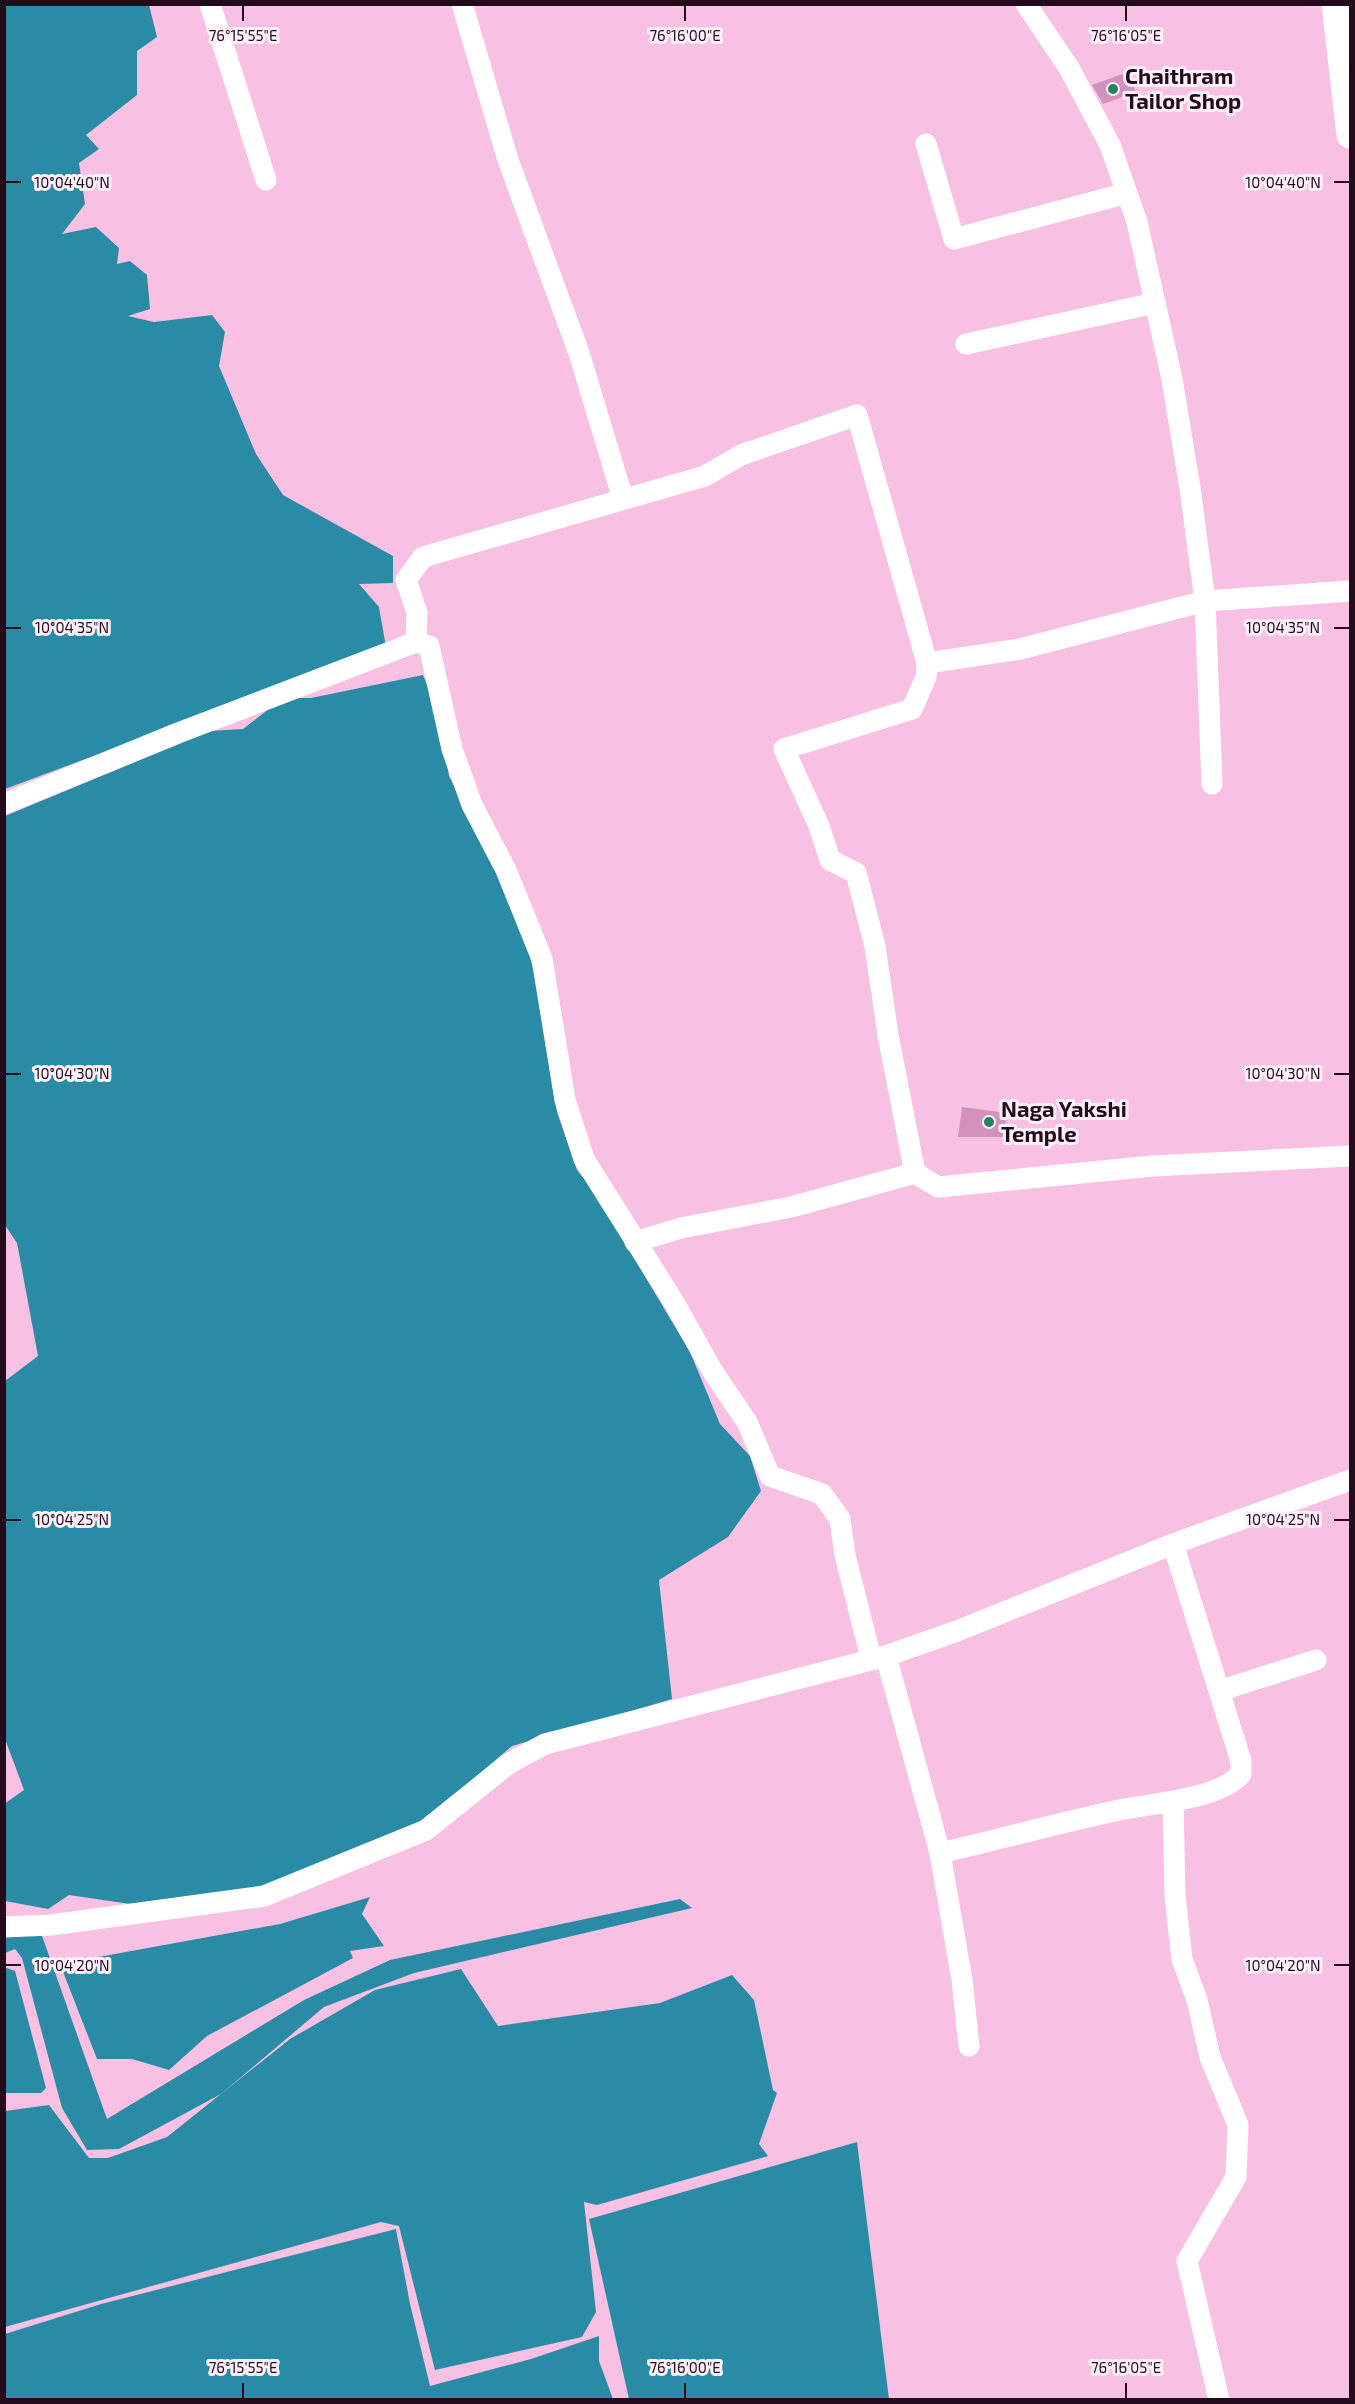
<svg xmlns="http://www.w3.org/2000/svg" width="1355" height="2404" viewBox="0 0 1355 2404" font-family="'Exo 2',sans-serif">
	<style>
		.water { fill: #2a8ba6 }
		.building { fill: #d392bc }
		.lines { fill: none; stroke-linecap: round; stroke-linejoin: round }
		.minor { stroke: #fff; stroke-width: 21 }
		.tertiary { stroke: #fff; stroke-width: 27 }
		.ticks { fill: none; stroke: #230b1b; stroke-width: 2 }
		.poi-dot { fill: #25835b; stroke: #fff0f9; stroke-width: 2 }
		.labels { text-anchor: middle; stroke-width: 6; stroke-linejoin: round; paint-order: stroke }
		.poi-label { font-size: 22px; font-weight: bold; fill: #230b1b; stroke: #fff0f9; text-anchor: start }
		.ticks-label { font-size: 15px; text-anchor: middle; fill: #230b1b; stroke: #fff0f9; stroke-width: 6; stroke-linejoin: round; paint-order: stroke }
	</style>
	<rect width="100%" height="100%" fill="#f8c1e4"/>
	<g class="water">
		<polygon points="5,5 149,5 157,37 137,51 137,95 86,135 99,149 79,163 85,204 62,234 96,227 119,248 117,264 130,261 147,275 150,309 128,316 154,322 212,315 225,332 219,366 256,454 283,495 393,556 393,583 359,584 379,607 386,647 5,789"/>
		<polygon points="423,675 437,709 449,776 517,910 541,997 557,1112 577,1170 596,1194 690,1352 720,1424 750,1456 761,1491 728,1537 659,1580 672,1699 512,1746 413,1831 256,1895 137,1905 69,1895 48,1909 5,1901 4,1804 24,1790 5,1739 5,1381 38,1356 17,1243 5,1225 5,816 210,731 243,729 283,698 311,698"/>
		<polygon points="370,1897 362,1914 384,1946 350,1951 353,1958 207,2036 169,2070 132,2059 97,2059 60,1964 280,1924"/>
		<polygon points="680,1899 692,1908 414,1973 324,2007 221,2094 119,2149 87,2150 62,2108 22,1958 15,1949 5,1953 5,1933 41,1933 107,2119 304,2000 390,1960"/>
		<polygon points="7,1968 15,1971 46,2088 41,2093 5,2093 4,1969"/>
		<polygon points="461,1969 498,2026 660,2003 732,1975 754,2000 773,2090 777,2093 759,2144 768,2156 597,2205 584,2202 596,2312 582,2337 435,2370 399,2226 381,2222 5,2327 5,2111 49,2105 89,2158 108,2158 167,2137 290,2039 375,1990"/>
		<polygon points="857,2142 889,2399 629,2399 589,2219"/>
		<polygon points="396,2229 410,2304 430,2386 531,2359 599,2336 599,2361 613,2399 5,2399 5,2334 101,2304"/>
	</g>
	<g class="building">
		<polygon points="1128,72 1136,92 1103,104 1092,85"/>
		<polygon points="962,1107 1007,1113 1004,1137 958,1137"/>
	</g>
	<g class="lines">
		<g class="minor">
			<polyline points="210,4 266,180"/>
			<polyline points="462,4 508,160 579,353 623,499"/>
			<polyline points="1026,4 1069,68 1110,145 1137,222 1172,379 1190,488 1205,601 1212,784"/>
			<polyline points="926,144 954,239 1127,193"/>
			<polyline points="966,344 1155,303"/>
			<polyline points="416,642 429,646 452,749 472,805 506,870 542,959 565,1100 584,1159 675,1304 713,1372 747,1422 770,1476 822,1494 840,1519 845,1555 871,1658"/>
			<polyline points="4,804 178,733 416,642 417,613 406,580 423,557 705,476 741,455 857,415 927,663 1020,649 1205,601 1350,591"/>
			<polyline points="915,1173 938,1187 1153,1166 1350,1156"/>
			<polyline points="635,1242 681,1228 791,1207 915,1173 888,1035 875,946 856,873 830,860 819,826 784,749 912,709 926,677 927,663"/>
			<polyline points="886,1656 940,1853 962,1980 969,2046"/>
			<polyline points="1219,1691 1316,1660"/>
			<polyline points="1173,1803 1175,1896 1182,1959 1197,2000 1210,2057 1238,2125 1236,2177 1187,2261 1219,2400"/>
			<path d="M940 1853C1001 1839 1062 1822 1124 1809 1156 1803 1219 1799 1241 1774V1761L1173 1544"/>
			<polyline points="4,1927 51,1925 264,1896 426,1830 508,1764 545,1744 886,1656 957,1631 1173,1544 1350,1480"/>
		</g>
		<polyline class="tertiary" points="1335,4 1350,135"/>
	</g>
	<path class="ticks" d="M243 6V21M685 6V21M1126 6V21M6 182H21M1334 182H1349M6 628H21M1334 628H1349M6 1074H21M1334 1074H1349M6 1520H21M1334 1520H1349M6 1965H21M1334 1965H1349M243 2383V2398M685 2383V2398M1126 2383V2398"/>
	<g class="poi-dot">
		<circle cx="1113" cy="89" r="6"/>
		<circle cx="989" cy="1122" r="6"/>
	</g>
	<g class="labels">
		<g class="poi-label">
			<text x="1125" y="84">Chaithram<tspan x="1125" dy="25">Tailor Shop</tspan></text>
			<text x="1001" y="1117">Naga Yakshi<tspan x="1001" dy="25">Temple</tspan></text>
		</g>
	</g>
	<g class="ticks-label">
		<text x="243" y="41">76°15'55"E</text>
		<text x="685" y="41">76°16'00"E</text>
		<text x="1126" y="41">76°16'05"E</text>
		<text x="72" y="188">10°04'40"N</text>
		<text x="1283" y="188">10°04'40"N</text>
		<text x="72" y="633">10°04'35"N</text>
		<text x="1283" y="633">10°04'35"N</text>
		<text x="72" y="1079">10°04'30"N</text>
		<text x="1283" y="1079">10°04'30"N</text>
		<text x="72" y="1525">10°04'25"N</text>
		<text x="1283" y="1525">10°04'25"N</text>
		<text x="72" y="1971">10°04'20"N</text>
		<text x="1283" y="1971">10°04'20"N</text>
		<text x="243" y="2373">76°15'55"E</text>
		<text x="685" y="2373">76°16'00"E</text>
		<text x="1126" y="2373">76°16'05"E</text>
	</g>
	<rect width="1355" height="2404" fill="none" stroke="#230b1b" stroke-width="12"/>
</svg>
